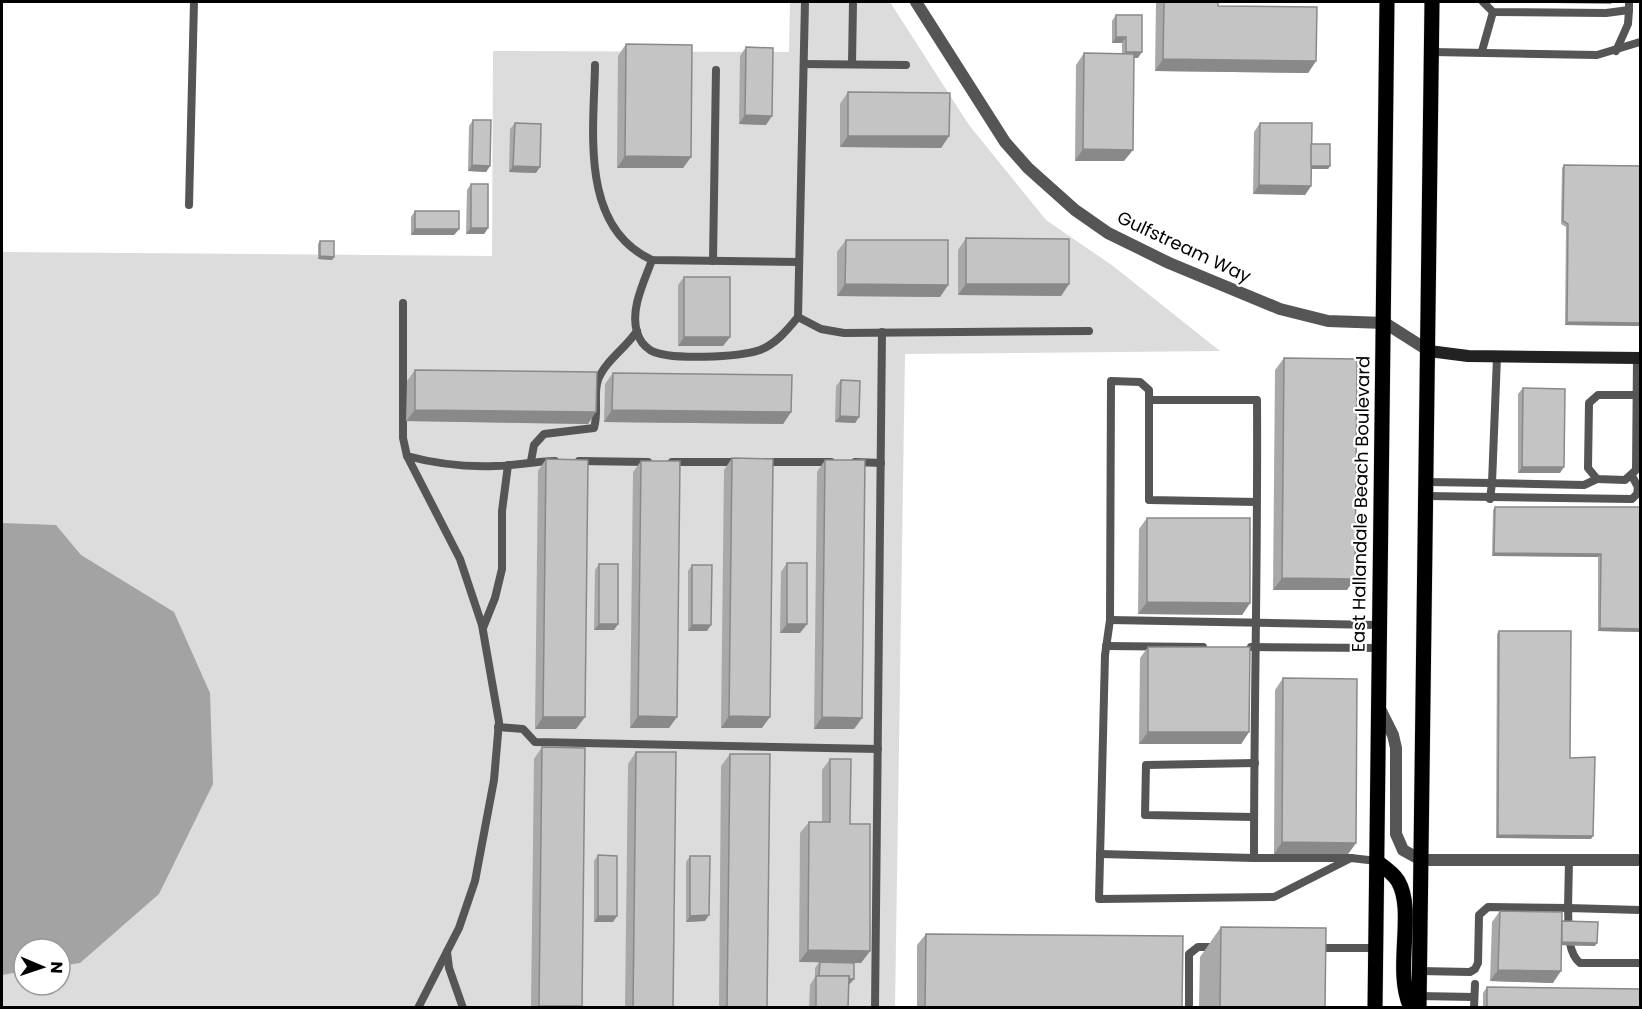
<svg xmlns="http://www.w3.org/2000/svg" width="1642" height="1009" viewBox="0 0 1642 1009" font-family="Poppins,sans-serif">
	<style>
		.grass { fill: #dcdcdc; fill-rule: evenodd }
		.water { fill: #a3a3a3 }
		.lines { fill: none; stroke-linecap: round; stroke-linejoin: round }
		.primary-casing { stroke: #dbdbdb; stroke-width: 16 }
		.lane { stroke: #555; stroke-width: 8 }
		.street { stroke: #555; stroke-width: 12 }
		.secondary { stroke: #222; stroke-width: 12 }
		.primary { stroke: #000; stroke-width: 15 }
		.wall { fill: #a9a9a9 }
		.shaded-wall { fill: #898989 }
		.building { fill: #c4c4c4; stroke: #898989; stroke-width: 1.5 }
		.labels { text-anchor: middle; stroke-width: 4.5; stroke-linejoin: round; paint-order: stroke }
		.street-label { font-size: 18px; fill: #000; stroke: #fff }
	</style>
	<rect width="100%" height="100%" fill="#fff"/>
	<path class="grass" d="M790 2H890L969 125 1046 220 1113 266 1220 351 905 354 895 1007 2 1008V252L492 256 493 51 789 52ZM24 949H60V985H24Z"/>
	<polygon class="water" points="2,523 56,525 81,555 174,612 210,693 213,784 159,894 80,963 60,966 60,949 24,949 24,971 2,975"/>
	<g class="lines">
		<g class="primary-casing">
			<g id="primary">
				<path d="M1377 862C1384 867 1393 873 1398 881 1416 912 1393 970 1411 1008"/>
				<polyline points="1375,1008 1387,2"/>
				<polyline points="1419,1008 1432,2"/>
			</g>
		</g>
		<g class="lane">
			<polyline points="1483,2 1493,12 1606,13 1629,10 1629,2"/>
			<polyline points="1482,51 1493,12"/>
			<polyline points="1616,51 1628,24 1629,10"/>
			<polyline points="1432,52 1597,55 1640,42"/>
			<polyline points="804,64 906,65"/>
			<polyline points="852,64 853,2"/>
			<path d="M595 65C594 130 579 227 652 260L799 262"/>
			<polyline points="189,205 194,2"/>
			<path d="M652 260C644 282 630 309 637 332 639 339 644 346 650 350 668 361 740 357 760 350 776 344 788 329 798 317L821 329 844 333 1089 331"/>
			<polyline points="713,261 716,70"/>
			<path d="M403 303V438L407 456C436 464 465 467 495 466 515 466 535 461 555 461"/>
			<polyline points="798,317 805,2"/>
			<polyline points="1497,357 1492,483 1584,485 1597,479"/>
			<polyline points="1637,395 1598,395 1589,403 1588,468 1597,479 1625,480 1636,470 1637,358"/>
			<polyline points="1149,400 1149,390 1140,382 1111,381 1110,620 1105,655 1099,899 1274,897 1351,858 1377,861"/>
			<polyline points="407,456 460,559 482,625 499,722 494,780 475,881 459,928 418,1008"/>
			<path d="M531 461 534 445 544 434 594 428C599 412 593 394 598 380 605 361 626 348 637 331"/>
			<polyline points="579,461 648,462"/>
			<polyline points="672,462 738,462"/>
			<polyline points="765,462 831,462"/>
			<polyline points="855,462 881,463"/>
			<polyline points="1427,482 1492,483 1490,499"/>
			<polyline points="1427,496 1632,499 1637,494 1638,487 1632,476"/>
			<path d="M1257 502 1149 500V400H1257C1258 553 1254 705 1254 858H1351"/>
			<polyline points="1110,620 1378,625"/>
			<polyline points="483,628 495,598 502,569 502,511 508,465"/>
			<polyline points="1106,646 1203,647"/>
			<polyline points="1251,647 1378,648"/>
			<polyline points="498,727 523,729 535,742 878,749"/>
			<polyline points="1254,817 1145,815 1146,765 1255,763"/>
			<polyline points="1100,854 1254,858"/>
			<path d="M1640 910 1568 908C1569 926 1566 951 1580 963H1640"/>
			<polyline points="1317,948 1376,948"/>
			<polyline points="447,952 449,968 463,1008"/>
			<polyline points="1420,971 1470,972 1475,969 1478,963 1479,915 1488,907 1568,908 1569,860"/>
			<polyline points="1419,996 1474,997"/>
			<polyline points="875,1008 882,332"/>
			<polyline points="1189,1008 1189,954 1198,947 1215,947"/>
			<polyline points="1474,1008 1475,984"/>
		</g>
		<g class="street">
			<polyline points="916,2 1005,142 1028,168 1075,210 1108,233 1169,263 1280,309 1328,321 1385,323 1429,351"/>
			<polyline points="1379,707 1393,735 1396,748 1396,834 1403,850 1421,860 1640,860"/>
		</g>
		<polyline class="secondary" points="1429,351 1468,356 1640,358"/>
		<use href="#primary" class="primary"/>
	</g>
	<g class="wall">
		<polygon points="1156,2 1218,2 1218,6 1316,61 1308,73 1155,71"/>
		<polygon points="1116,15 1138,58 1134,58 1124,161 1075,161 1076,65 1084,53 1122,53 1122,43 1112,43 1112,21"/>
		<polygon points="626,44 691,157 683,168 617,168 618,56"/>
		<polygon points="746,47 766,125 739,124 740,56"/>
		<polygon points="848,92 949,136 941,148 840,147 840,104"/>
		<polygon points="473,120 490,166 486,172 468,171 469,126"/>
		<polygon points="515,123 536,173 509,172 510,129"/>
		<polygon points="1260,123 1330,166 1328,169 1311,169 1311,186 1305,195 1253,194 1254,132"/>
		<polygon points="1564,165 1641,166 1641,326 1565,325 1566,227 1561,224 1562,168"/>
		<polygon points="471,184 488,228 484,234 466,234 467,190"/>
		<polygon points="415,211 459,229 454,235 411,235 411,217"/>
		<polygon points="966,238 1069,284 1061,296 958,295 958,250"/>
		<polygon points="846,240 948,285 940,297 837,296 837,252"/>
		<polygon points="320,241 334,257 332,260 318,259 318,244"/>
		<polygon points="684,277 730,337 723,346 678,346 678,285"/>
		<polygon points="1284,358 1347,590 1273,590 1275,370"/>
		<polygon points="415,370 588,424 406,421 407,381"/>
		<polygon points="613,373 791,412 783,424 604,422 605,384"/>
		<polygon points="841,380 859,417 855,423 835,422 836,386"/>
		<polygon points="1523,388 1560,473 1518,473 1518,394"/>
		<polygon points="732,458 762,728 721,728 724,470"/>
		<polygon points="546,459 576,729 535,729 538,471"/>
		<polygon points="825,460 862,718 854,729 814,729 817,472"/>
		<polygon points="641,461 669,728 630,728 633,472"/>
		<polygon points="1495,507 1641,507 1641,632 1598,631 1598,557 1492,556 1493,510"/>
		<polygon points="1147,518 1250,603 1242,615 1138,614 1139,529"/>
		<polygon points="787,563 807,624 800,633 780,633 781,572"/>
		<polygon points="599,564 618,624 614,630 594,630 595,570"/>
		<polygon points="692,565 707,631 688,631 688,571"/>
		<polygon points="1499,631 1570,758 1591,839 1496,838 1497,634"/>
		<polygon points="1148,647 1249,732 1241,744 1139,744 1140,658"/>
		<polygon points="1283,678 1356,843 1348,854 1274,854 1275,690"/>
		<polygon points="542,747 581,1008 531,1008 534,759"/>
		<polygon points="636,752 673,1008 625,1008 628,764"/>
		<polygon points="730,754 767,1008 719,1008 721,766"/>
		<polygon points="830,759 850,824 870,951 861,963 840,962 854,979 848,985 848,1008 809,1008 810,985 815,977 815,968 819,962 799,962 800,833 809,822 822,822 822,770"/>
		<polygon points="598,855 613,922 594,922 594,861"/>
		<polygon points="690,856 705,921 686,922 686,862"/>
		<polygon points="1500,911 1562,921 1595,946 1562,945 1553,983 1490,981 1492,922"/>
		<polygon points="1221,927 1325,1008 1199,1008 1200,957"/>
		<polygon points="926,934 1182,1008 917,1008 917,945"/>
		<polygon points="1487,987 1641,1008 1483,1008 1483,993"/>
	</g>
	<g class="shaded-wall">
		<polygon points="1493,2 1612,2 1611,4"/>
		<polygon points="1116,37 1126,37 1122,43 1112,43"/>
		<polygon points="1126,52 1142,52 1138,58 1122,58"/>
		<polygon points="1163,59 1316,61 1308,73 1155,71"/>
		<polygon points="745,115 772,116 766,125 739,124"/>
		<polygon points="848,136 949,136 941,148 840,147"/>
		<polygon points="1083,149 1133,150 1124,161 1075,161"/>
		<polygon points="625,156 691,157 683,168 617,168"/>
		<polygon points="472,165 490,166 486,172 468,171"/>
		<polygon points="513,166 540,167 536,173 509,172"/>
		<polygon points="1307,166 1330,166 1328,169 1305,169"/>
		<polygon points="1259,185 1311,186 1305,195 1253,194"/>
		<polygon points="471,228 488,228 484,234 466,234"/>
		<polygon points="415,229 459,229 454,235 411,235"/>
		<polygon points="320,256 334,257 332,260 318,259"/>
		<polygon points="845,284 948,285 940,297 837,296"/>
		<polygon points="966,284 1069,284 1061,296 958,295"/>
		<polygon points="1567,322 1641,323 1641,326 1565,325"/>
		<polygon points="684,337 730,337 723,346 678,346"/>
		<polygon points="415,410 596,412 588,424 406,421"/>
		<polygon points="612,410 791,412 783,424 604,422"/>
		<polygon points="840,416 859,417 855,423 835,422"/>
		<polygon points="1522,467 1564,467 1560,473 1518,473"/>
		<polygon points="1494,553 1601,554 1598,557 1492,556"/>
		<polygon points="1282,578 1355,579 1347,590 1273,590"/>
		<polygon points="1147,602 1250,603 1242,615 1138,614"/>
		<polygon points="599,624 618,624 614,630 594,630"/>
		<polygon points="787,624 807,624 800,633 780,633"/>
		<polygon points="692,625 711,625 707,631 688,631"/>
		<polygon points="1600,628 1641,629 1641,632 1598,631"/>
		<polygon points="638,716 677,717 669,728 630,728"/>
		<polygon points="729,716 770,717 762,728 721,728"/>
		<polygon points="543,717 585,717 576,729 535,729"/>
		<polygon points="822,717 862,718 854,729 814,729"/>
		<polygon points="1148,732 1249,732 1241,744 1139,744"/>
		<polygon points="1498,835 1593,836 1591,839 1496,838"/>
		<polygon points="1282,842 1356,843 1348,854 1274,854"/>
		<polygon points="709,915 705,921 686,922 690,916"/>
		<polygon points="598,916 617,916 613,922 594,922"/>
		<polygon points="1556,942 1597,943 1595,946 1554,945"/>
		<polygon points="808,950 870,951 861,963 799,962"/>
		<polygon points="1498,970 1561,971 1553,983 1490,981"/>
		<polygon points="819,979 854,979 849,985 815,985"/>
		<polygon points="539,1006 582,1006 581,1008 538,1008"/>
	</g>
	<g class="building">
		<polygon points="1164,2 1218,2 1218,6 1317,7 1316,61 1163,59"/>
		<polygon points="1116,15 1142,15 1142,52 1126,52 1126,37 1116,37"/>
		<polygon points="626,44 692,45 691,157 625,156"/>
		<polygon points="746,47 773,48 772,116 745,115"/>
		<polygon points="1084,53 1134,54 1133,150 1083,149"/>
		<polygon points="848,92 950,93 949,136 848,136"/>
		<polygon points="473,120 491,120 490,166 472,165"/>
		<polygon points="515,123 541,124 540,167 513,166"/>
		<polygon points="1260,123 1312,123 1311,186 1259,185"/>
		<rect x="1311" y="144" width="19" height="22"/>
		<polygon points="1564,165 1641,166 1641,323 1567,322 1568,224 1563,221"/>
		<rect x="471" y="184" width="17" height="44"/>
		<rect x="415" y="211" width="44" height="18"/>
		<polygon points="966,238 1069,239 1069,284 966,284"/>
		<polygon points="846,240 948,240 948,285 845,284"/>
		<polygon points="320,241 334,241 334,257 320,256"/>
		<rect x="684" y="277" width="46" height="60"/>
		<polygon points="1284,358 1357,359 1355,579 1282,578"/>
		<polygon points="415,370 597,372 596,412 415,410"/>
		<polygon points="613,373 792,375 791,412 612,410"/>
		<polygon points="841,380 860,381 859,417 840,416"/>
		<polygon points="1523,388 1565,389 1564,467 1522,467"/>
		<polygon points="732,458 773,459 770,717 729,716"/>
		<polygon points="546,459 588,460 585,717 543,717"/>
		<polygon points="825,460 865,460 862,718 822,717"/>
		<polygon points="641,461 680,461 677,717 638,716"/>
		<polygon points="1495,507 1641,507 1641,629 1600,628 1601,554 1494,553"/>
		<polygon points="1147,518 1250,518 1250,603 1147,602"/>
		<rect x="787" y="563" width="20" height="61"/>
		<rect x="599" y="564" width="19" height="60"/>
		<polygon points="692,565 712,565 711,625 692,625"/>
		<polygon points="1499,631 1571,631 1570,758 1595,757 1593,836 1498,835"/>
		<polygon points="1148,647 1250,647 1249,732 1148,732"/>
		<polygon points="1283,678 1357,679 1356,843 1282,842"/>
		<polygon points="542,747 585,748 582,1006 539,1006"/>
		<polygon points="636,752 676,752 673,1008 633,1008"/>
		<polygon points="730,754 770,754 767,1008 727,1008"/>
		<polygon points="830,759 851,759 850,824 870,824 870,951 808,950 809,822 830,822"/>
		<polygon points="598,855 617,856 617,916 598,916"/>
		<polygon points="690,856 710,856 709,915 690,916"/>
		<polygon points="1500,911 1562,912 1561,971 1498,970"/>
		<polygon points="1562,921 1598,922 1597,943 1562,942"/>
		<polygon points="1221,927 1326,928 1325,1008 1220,1008"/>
		<polygon points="926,934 1183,936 1182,1008 925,1008"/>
		<polygon points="820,962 854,963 854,979 849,979 849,976 819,976"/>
		<polygon points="816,976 849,976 848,1008 816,1008"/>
		<polygon points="1487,987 1641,989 1641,1008 1487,1008"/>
	</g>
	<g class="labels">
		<g class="street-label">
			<text transform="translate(1184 247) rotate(25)" y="6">Gulfstream Way</text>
			<text transform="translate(1361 504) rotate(-89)" y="6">East Hallandale Beach Boulevard</text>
		</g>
	</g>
	<rect width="1642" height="1009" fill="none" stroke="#000000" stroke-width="6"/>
	<g transform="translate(42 967) rotate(92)"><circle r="28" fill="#ffffff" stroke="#999999" stroke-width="1.5"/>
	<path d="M0-4.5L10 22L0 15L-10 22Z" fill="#000000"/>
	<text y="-9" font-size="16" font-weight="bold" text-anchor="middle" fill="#000000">N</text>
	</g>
</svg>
